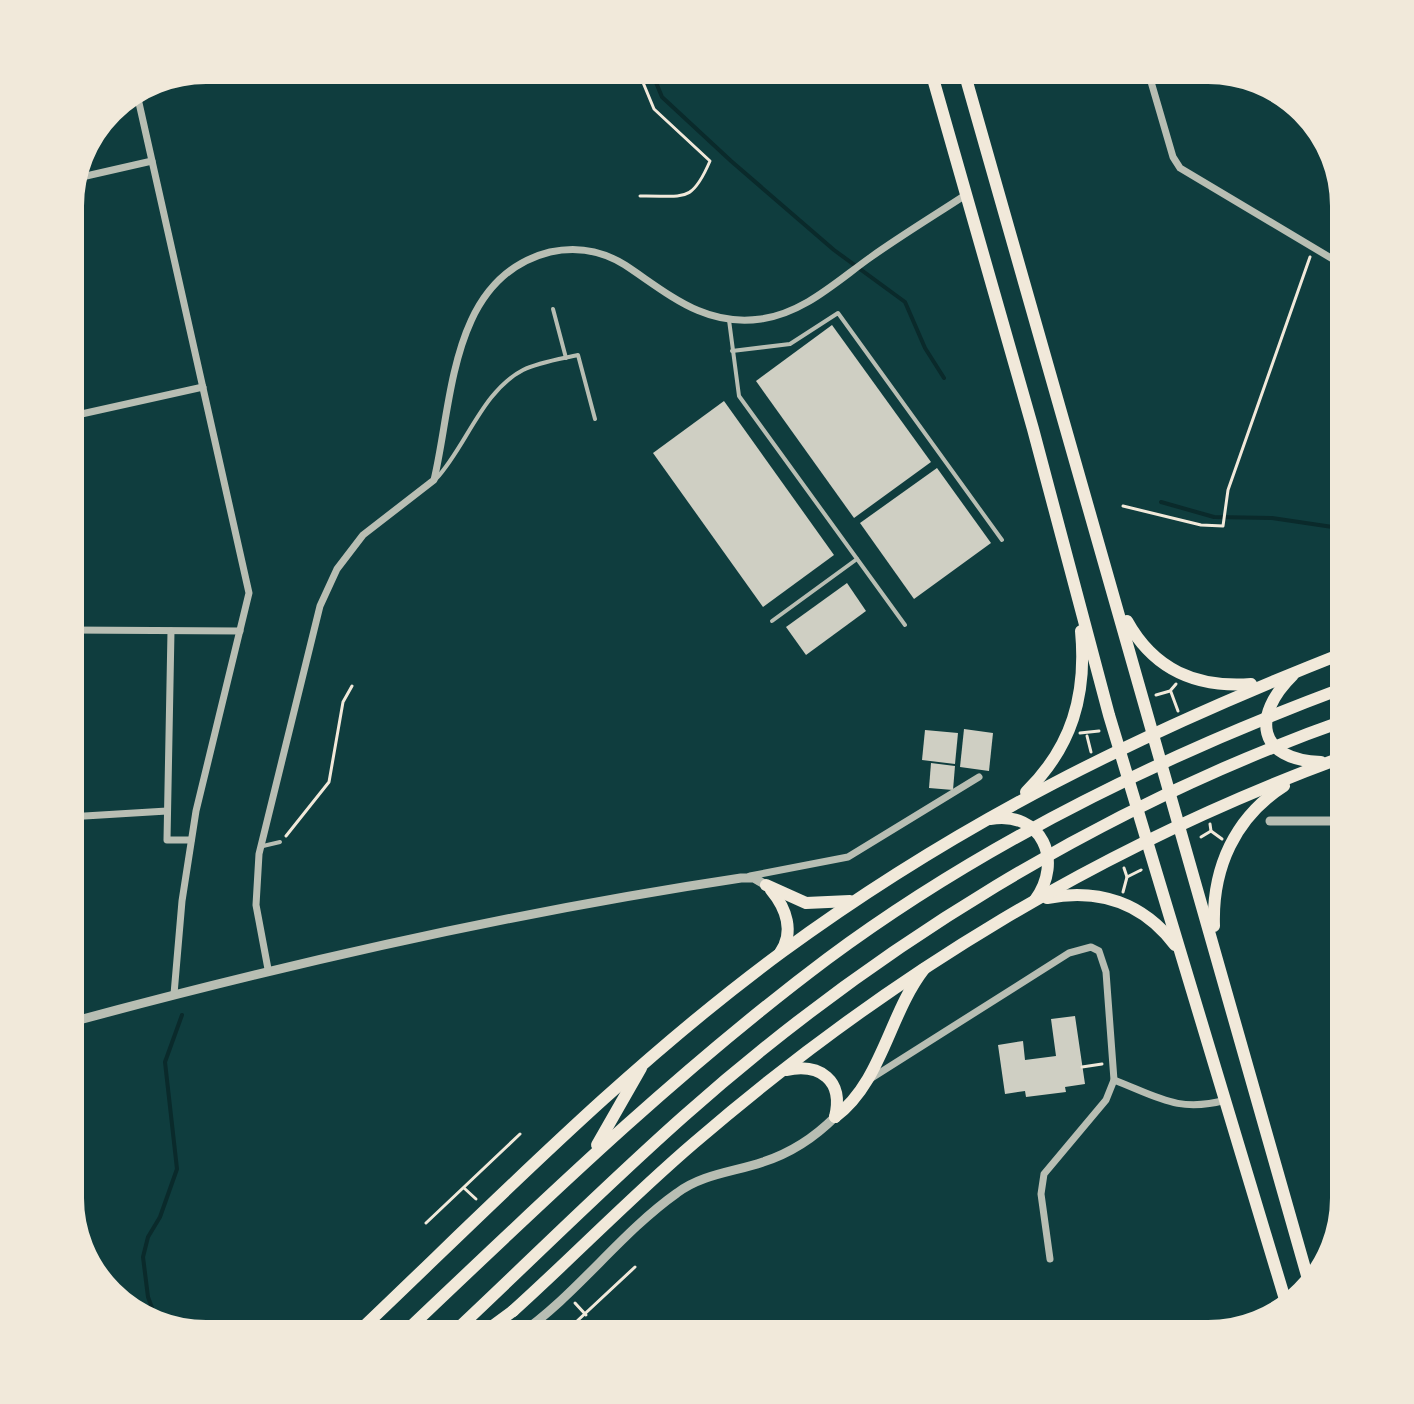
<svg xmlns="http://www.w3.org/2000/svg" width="1414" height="1404" viewBox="0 0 1414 1404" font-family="Arial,sans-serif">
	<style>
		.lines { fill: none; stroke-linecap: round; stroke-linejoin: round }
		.stream { stroke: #0a2a2b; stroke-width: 4 }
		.building { fill: #cfcfc3 }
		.path { stroke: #f1e9da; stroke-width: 3 }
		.service { stroke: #b8beb3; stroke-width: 4 }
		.minor { stroke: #b8beb3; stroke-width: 7 }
		.tertiary { stroke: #b8beb3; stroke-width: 9 }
		.primary { stroke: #f1e9da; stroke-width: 12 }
		.trunk { stroke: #f1e9da; stroke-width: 12 }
		.rim { fill: none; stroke: #f1e9da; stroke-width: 4 }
	</style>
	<rect width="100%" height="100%" fill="#0f3d3e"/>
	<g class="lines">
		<g class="stream">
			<polyline points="650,68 662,97 731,161 834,250 905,302 925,348 944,378"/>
			<polyline points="1161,502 1214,517 1272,518 1346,529"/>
			<polyline points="159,1327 148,1297 143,1257 148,1237 160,1217 177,1169 165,1062 182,1015"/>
		</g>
	</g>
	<g class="building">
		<polygon points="832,325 931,462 854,518 756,381"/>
		<polygon points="724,401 834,555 763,607 653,453"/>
		<polygon points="937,468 991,543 914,599 860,523"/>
		<polygon points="847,583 866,611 806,655 786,627"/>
		<polygon points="964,729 993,733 989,771 960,767"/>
		<polygon points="925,730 958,733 955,764 922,760"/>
		<polygon points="931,763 955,766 953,790 929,788"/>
		<polygon points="1075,1016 1085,1084 1065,1087 1066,1092 1026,1097 1025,1091 1005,1094 998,1045 1023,1041 1025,1060 1056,1056 1051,1019"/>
	</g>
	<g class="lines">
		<g class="path">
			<path d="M637 68 654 109 710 161C691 205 684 195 640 196"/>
			<polyline points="1123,506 1201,525 1223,526 1228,490 1310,257"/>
			<polyline points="1171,692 1178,711"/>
			<polyline points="1156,695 1170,691 1176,684"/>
			<polyline points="1080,733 1099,731"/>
			<polyline points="1087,736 1091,752"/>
			<polyline points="1210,824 1211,831 1222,839"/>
			<polyline points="286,836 329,782 343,702 352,686"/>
			<polyline points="1201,837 1211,831"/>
			<polyline points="1127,877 1141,870"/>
			<polyline points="1123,892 1127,877 1124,868"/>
			<polyline points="1082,1067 1102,1064"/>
			<polyline points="464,1188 476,1199"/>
			<polyline points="426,1223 520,1134"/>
			<polyline points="575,1303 586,1315"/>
			<polyline points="561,1336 635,1267"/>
		</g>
		<g class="service">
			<polyline points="553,309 566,358"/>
			<polyline points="729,320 739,396 905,625"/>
			<polyline points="732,351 790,344 838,313 1002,540"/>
			<path d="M436 479C466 447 482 391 523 370 539 362 560 359 578 355L595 419"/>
			<polyline points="772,621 857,559"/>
			<polyline points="263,846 280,842"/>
		</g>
		<g class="minor">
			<polyline points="1147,68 1173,157 1180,168 1346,267"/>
			<polyline points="137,94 249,593 196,811 182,901 174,994"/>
			<polyline points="73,179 152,161"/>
			<polyline points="68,417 203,387"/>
			<polyline points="68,630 240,631"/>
			<polyline points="171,631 167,840 191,840"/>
			<polyline points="68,817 167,811"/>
			<polyline points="750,876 848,857 979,777"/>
			<path d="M268 969 256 905 259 854 320 606 337 569 363 535 434 480C453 400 450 277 550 252 577 246 601 250 625 265 669 294 704 327 761 319 804 313 837 281 871 257 902 235 935 215 967 194"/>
			<polyline points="870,1079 1069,953 1091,947 1099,951 1106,972 1114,1080 1106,1100 1044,1174 1041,1194 1050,1259"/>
			<path d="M1114 1080C1158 1097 1178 1113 1226 1100"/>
		</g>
		<g class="tertiary">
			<polyline points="1270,821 1346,821"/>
			<path d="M68 1023C290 963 514 912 741 878H754L766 885"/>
			<path d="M517 1336C576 1296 619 1234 677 1193 702 1174 734 1172 763 1162 791 1153 815 1137 835 1117"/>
		</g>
		<g class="primary">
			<polyline points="930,68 1033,429 1109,715 1287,1306"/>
			<polyline points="963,68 1310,1286"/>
			<path d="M1127 621C1154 670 1196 688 1251 684"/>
			<path d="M1293 675C1251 716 1257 760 1321 762"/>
			<path d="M1026 792C1072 747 1087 695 1081 631"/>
			<path d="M990 819C1042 810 1064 861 1035 900"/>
			<polyline points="766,885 806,903 850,901"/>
			<path d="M771 890C786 908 795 932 780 953"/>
			<path d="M1047 898C1099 888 1143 903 1175 945"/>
			<path d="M1214 926C1212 868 1235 817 1284 786"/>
			<path d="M786 1070C820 1063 844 1080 835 1117"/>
			<path d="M835 1117C882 1082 889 1014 924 969"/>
			<path d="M513 1311C574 1256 632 1196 694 1143 890 974 1103 845 1346 756"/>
			<path d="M354 1336C493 1204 627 1066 782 952 961 821 1140 733 1346 652"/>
		</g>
		<g class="trunk">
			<polyline points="597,1145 641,1068"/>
			<path d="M401 1336C539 1205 675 1073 827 959 982 844 1166 754 1346 687"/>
			<path d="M450 1336C528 1263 604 1187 684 1116 875 946 1104 805 1346 720"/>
			<polyline points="479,1336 513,1311"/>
		</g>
	</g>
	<path d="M0 0H1414V1404H0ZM206 82H1208A124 124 0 0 1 1332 206V1198A124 124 0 0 1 1208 1322H206A124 124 0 0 1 82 1198V206A124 124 0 0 1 206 82Z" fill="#f1e9da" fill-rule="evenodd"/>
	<path class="rim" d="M206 82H1208A124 124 0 0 1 1332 206V1198A124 124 0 0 1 1208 1322H206A124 124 0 0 1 82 1198V206A124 124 0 0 1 206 82Z"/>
</svg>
